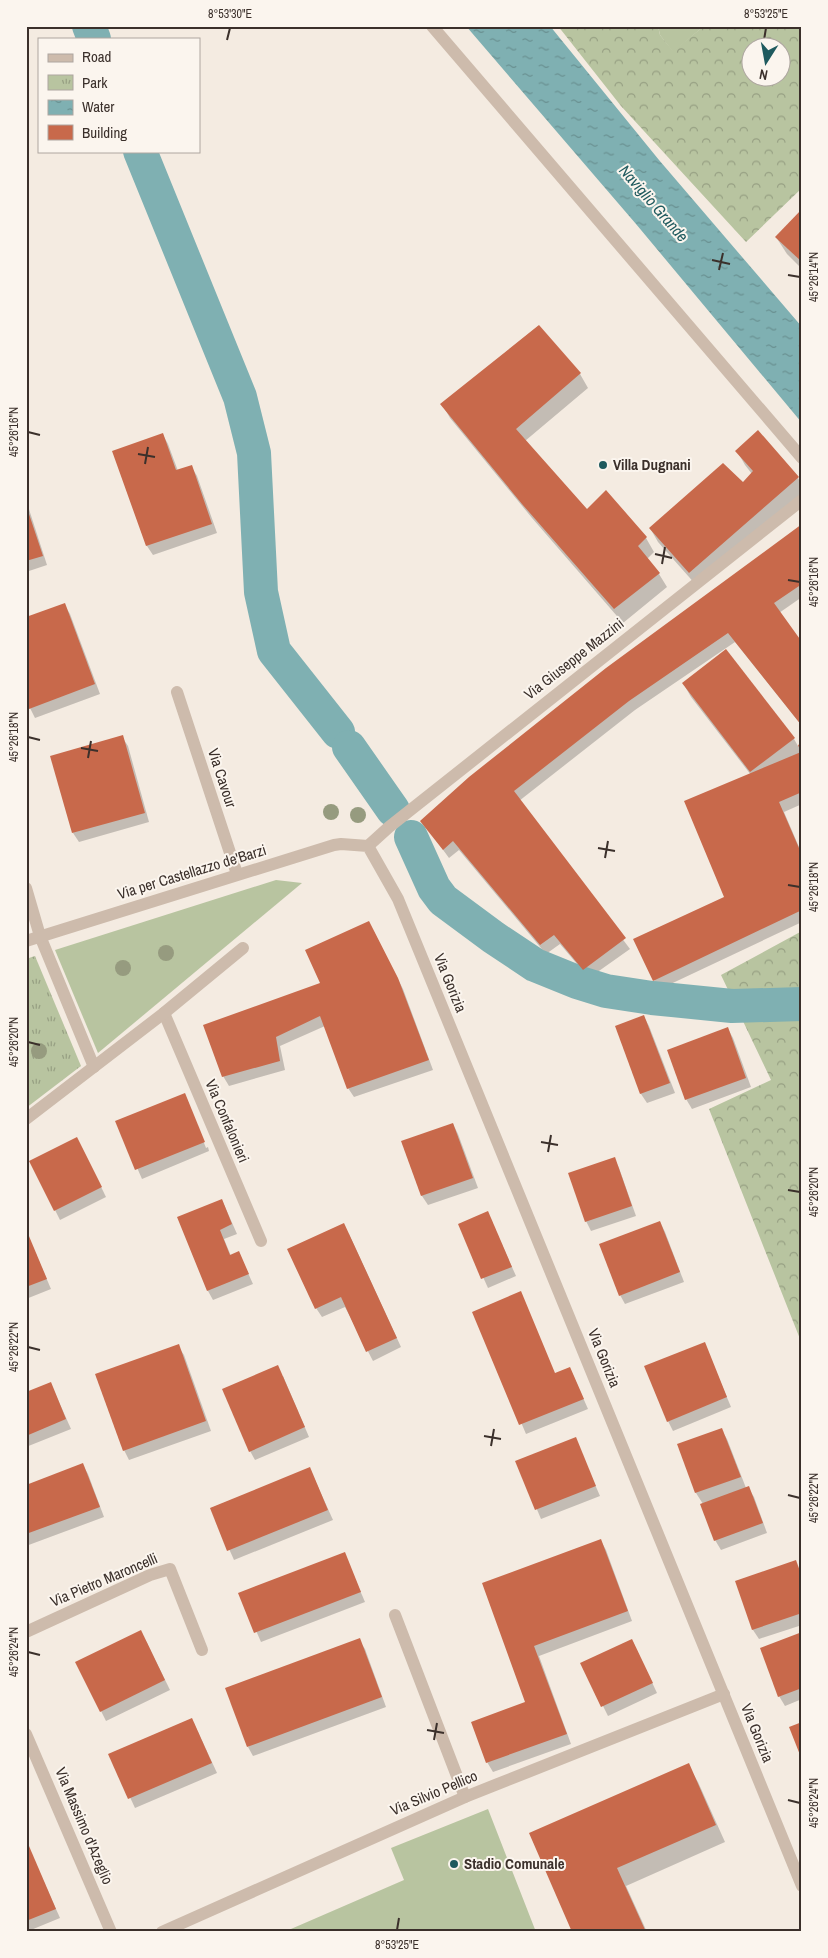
<svg xmlns="http://www.w3.org/2000/svg" width="828" height="1958" viewBox="0 0 828 1958" font-family="'Archivo Narrow',sans-serif">
	<style>
		.grass { fill: #b8c4a0 }
		.forest { fill: url(#forest-crowns); fill-rule: evenodd }
		.park { fill: url(#park-tufts) }
		.water { fill: url(#water-ripples) }
		.shadow { fill: #0003 }
		.lines { fill: none; stroke-linecap: round; stroke-linejoin: round }
		.canal { stroke: #7fb0b2; stroke-width: 34 }
		.building { fill: #c8694b }
		.service { stroke: #cdbbac; stroke-width: 12 }
		.minor { stroke: #cdbbac; stroke-width: 12 }
		.tertiary { stroke: #cdbbac; stroke-width: 12 }
		.tree { fill: #969b7f }
		.ticks { fill: none; stroke: #3b302b; stroke-width: 2 }
		.poi-dot { fill: #1f5a5e; stroke: #fbf5ee; stroke-width: 2 }
		.labels { text-anchor: middle; stroke-width: 4; stroke-linejoin: round; paint-order: stroke }
		.poi-label { font-size: 15px; font-weight: bold; fill: #3b302b; stroke: #fbf5ee; text-anchor: start }
		.street-label { font-size: 15px; fill: #3b302b; stroke: #fbf5ee }
		.water-label { font-size: 16px; font-style: italic; fill: #1f5a5e; stroke: #fbf5ee }
		.neatline { fill: none; stroke: #3b302b; stroke-width: 2 }
		.ticks-label { font-size: 12px; text-anchor: middle; fill: #3b302b }
	</style>
	<defs>
		<pattern id="forest-crowns" width="20" height="18" patternUnits="userSpaceOnUse" patternTransform="scale(1.25)"><rect width="20" height="18" fill="#b8c4a0"/><path d="M2 6a3 3 0 1 1 6 0M12 15a3 3 0 1 1 6 0" fill="none" stroke="#97a083"/></pattern>
		<pattern id="park-tufts" width="24" height="20" patternUnits="userSpaceOnUse" patternTransform="scale(1.25)"><rect width="24" height="20" fill="#b8c4a0"/><path d="M3 7l-1-3M5 7V3M7 7l1-3M15 17l-1-3M17 17v-4M19 17l1-3" fill="none" stroke="#97a083"/></pattern>
		<pattern id="water-ripples" width="26" height="14" patternUnits="userSpaceOnUse" patternTransform="scale(1.25)"><rect width="26" height="14" fill="#7fb0b2"/><path d="M2 4q2-2 4 0t4 0M15 11q2-2 4 0t4 0" fill="none" stroke="#699091"/></pattern>
	</defs>
	<rect width="100%" height="100%" fill="#f4ebe1"/>
	<g class="grass">
		<polygon points="658,26 704,26 673,52 660,35"/>
		<polygon points="276,880 302,883 98,1053 55,950"/>
		<polygon points="488,1809 536,1932 284,1932 404,1880 391,1848"/>
	</g>
	<g class="forest">
		<path d="M558 26H658L660 35 673 51 704 26H802V188L746 242 621 106ZM750 48H780V78H750Z"/>
		<polygon points="802,931 802,1344 709,1109 771,1080 721,975"/>
	</g>
	<polygon class="park" points="35,956 81,1066 26,1108 26,959"/>
	<polygon class="water" points="466,26 550,26 659,160 802,327 802,423 636,224"/>
	<g class="shadow">
		<polygon points="802,210 802,269 787,254 776,237"/>
		<polygon points="538,326 580,374 588,388 525,441 587,510 646,538 654,552 647,559 659,574 667,587 623,623 532,518 450,418 442,404"/>
		<polygon points="163,435 168,444 178,471 191,466 197,476 217,533 153,555 147,546 114,452"/>
		<polygon points="737,451 798,478 802,485 802,495 697,586 658,542 650,528 743,484 752,474 745,465"/>
		<polygon points="26,500 47,565 26,572"/>
		<polygon points="802,525 802,597 779,613 802,644 802,726 735,642 635,710 519,801 630,949 589,978 560,944 546,954 459,850 449,858 422,821"/>
		<polygon points="64,604 70,614 100,694 35,718 30,708"/>
		<polygon points="683,683 794,739 798,746 802,744 802,804 784,812 802,854 802,922 660,989 654,980 726,897 751,775 691,697"/>
		<polygon points="122,737 128,746 149,822 79,842 73,833"/>
		<polygon points="374,932 403,989 433,1070 354,1097 348,1088 325,1026 280,1046 285,1070 229,1086 223,1076"/>
		<polygon points="644,1017 649,1026 675,1093 647,1103 641,1094 616,1027"/>
		<polygon points="728,1029 733,1038 751,1087 692,1109 686,1099"/>
		<polygon points="185,1094 206,1148 208,1147 209,1151 142,1179 117,1122"/>
		<polygon points="453,1124 458,1134 478,1188 428,1205 422,1196 403,1142"/>
		<polygon points="82,1148 106,1197 60,1220 31,1162"/>
		<polygon points="614,1158 619,1168 636,1216 591,1231 586,1221"/>
		<polygon points="222,1200 237,1234 224,1239 231,1256 239,1253 253,1284 213,1300 208,1291"/>
		<polygon points="488,1213 516,1276 488,1288 459,1224"/>
		<polygon points="660,1222 665,1232 684,1282 625,1304 620,1295"/>
		<polygon points="26,1231 51,1289 26,1299"/>
		<polygon points="349,1234 401,1347 373,1361 345,1307 322,1317 316,1308"/>
		<polygon points="474,1312 555,1374 570,1368 588,1409 526,1434"/>
		<polygon points="704,1343 731,1407 673,1431 668,1421"/>
		<polygon points="178,1346 184,1355 211,1431 129,1460 124,1450"/>
		<polygon points="283,1376 309,1437 255,1460 250,1451"/>
		<polygon points="51,1384 71,1429 26,1447 26,1394"/>
		<polygon points="721,1429 727,1439 746,1488 748,1487 754,1497 767,1533 721,1550 715,1540 703,1504 696,1493 678,1445"/>
		<polygon points="575,1439 600,1496 541,1519 517,1462"/>
		<polygon points="83,1465 88,1474 104,1517 26,1546 26,1486"/>
		<polygon points="310,1469 333,1520 234,1560 211,1508"/>
		<polygon points="601,1541 606,1550 632,1621 539,1656 571,1744 493,1772 487,1762 527,1703 483,1584"/>
		<polygon points="344,1553 365,1602 261,1642 240,1594"/>
		<polygon points="795,1562 802,1574 802,1625 759,1639 753,1630 737,1581"/>
		<polygon points="802,1633 802,1699 785,1706 779,1696"/>
		<polygon points="359,1640 365,1649 386,1707 253,1756 248,1747"/>
		<polygon points="632,1640 657,1693 608,1716 582,1664"/>
		<polygon points="146,1641 170,1690 106,1721 101,1711"/>
		<polygon points="192,1719 217,1773 135,1808 110,1754"/>
		<polygon points="688,1765 698,1782 725,1842 626,1886 647,1932 574,1932 530,1834"/>
		<polygon points="29,1848 60,1918 26,1932 26,1849"/>
	</g>
	<g class="lines">
		<g class="canal">
			<polyline points="89,26 94,39"/>
			<polyline points="140,151 240,397 254,453 261,592 274,651 338,732"/>
			<polyline points="349,747 393,810"/>
			<polyline points="411,837 434,888 443,900 493,937 535,965 577,982 606,991 652,998 732,1006 802,1004"/>
		</g>
	</g>
	<g class="building">
		<polygon points="802,209 802,262 775,237"/>
		<polygon points="539,325 581,373 516,429 587,509 606,490 647,537 638,546 660,573 614,609 522,504 440,404"/>
		<polygon points="758,430 799,477 689,573 649,528 723,463 743,482 753,471 735,451"/>
		<polygon points="163,433 176,470 192,465 212,524 146,546 112,451"/>
		<polygon points="26,505 43,556 26,561"/>
		<polygon points="802,524 802,584 774,603 802,642 802,726 728,633 629,701 514,791 626,938 583,970 554,935 540,945 453,841 443,850 420,821 469,777 606,668"/>
		<polygon points="65,603 95,684 29,709 26,702 26,617"/>
		<polygon points="726,649 795,738 750,772 682,683"/>
		<polygon points="123,735 145,813 72,833 50,756"/>
		<polygon points="802,743 802,792 779,802 802,855 802,910 653,981 633,939 724,897 684,801 801,752 798,745"/>
		<polygon points="369,921 398,978 429,1060 347,1089 320,1016 276,1037 280,1061 222,1077 203,1025 320,983 305,950"/>
		<polygon points="644,1015 670,1083 640,1094 615,1026"/>
		<polygon points="728,1027 746,1078 685,1100 667,1050"/>
		<polygon points="185,1093 205,1142 135,1170 115,1121"/>
		<polygon points="453,1123 473,1178 421,1196 401,1141"/>
		<polygon points="77,1137 102,1187 54,1211 29,1161"/>
		<polygon points="615,1157 632,1206 585,1222 568,1173"/>
		<polygon points="222,1199 232,1224 220,1230 230,1255 239,1251 249,1274 207,1291 177,1217"/>
		<polygon points="488,1211 512,1267 481,1279 458,1224"/>
		<polygon points="660,1221 680,1272 619,1296 599,1244"/>
		<polygon points="344,1223 397,1338 366,1352 341,1297 315,1309 287,1249"/>
		<polygon points="26,1229 47,1279 26,1287"/>
		<polygon points="521,1291 555,1373 570,1367 584,1399 519,1425 472,1312"/>
		<polygon points="705,1342 727,1397 667,1422 644,1366"/>
		<polygon points="179,1344 206,1421 123,1451 95,1374"/>
		<polygon points="278,1365 305,1427 249,1452 222,1389"/>
		<polygon points="51,1382 66,1419 26,1436 26,1392"/>
		<polygon points="722,1428 741,1477 695,1493 677,1444"/>
		<polygon points="576,1437 596,1486 535,1510 515,1461"/>
		<polygon points="83,1463 100,1507 26,1534 26,1485"/>
		<polygon points="310,1467 328,1510 227,1551 210,1508"/>
		<polygon points="749,1486 763,1523 714,1541 700,1504"/>
		<polygon points="601,1539 628,1611 534,1646 567,1734 486,1763 471,1722 525,1702 482,1583"/>
		<polygon points="345,1552 361,1592 254,1633 238,1593"/>
		<polygon points="796,1560 802,1577 802,1613 752,1630 735,1581"/>
		<polygon points="141,1630 165,1680 100,1712 75,1662"/>
		<polygon points="802,1632 802,1688 778,1697 760,1648"/>
		<polygon points="360,1638 382,1697 247,1747 225,1688"/>
		<polygon points="632,1639 653,1683 601,1707 580,1663"/>
		<polygon points="192,1718 212,1763 128,1799 108,1754"/>
		<polygon points="802,1722 802,1760 789,1727"/>
		<polygon points="689,1763 716,1825 617,1868 646,1932 572,1932 529,1833"/>
		<polygon points="29,1846 56,1909 26,1921 26,1847"/>
	</g>
	<g class="lines">
		<g class="service">
			<polyline points="432,26 802,458"/>
			<polyline points="395,1615 465,1797"/>
		</g>
		<g class="minor">
			<polyline points="177,692 237,874"/>
			<polyline points="368,846 389,827 802,500"/>
			<polyline points="26,888 40,936 94,1067"/>
			<polyline points="164,1013 261,1241"/>
			<polyline points="26,1119 164,1013 243,948"/>
			<polyline points="26,1632 150,1575 170,1569 202,1650"/>
			<polyline points="26,1734 111,1932"/>
			<polyline points="162,1932 465,1797 724,1694"/>
		</g>
		<polyline class="tertiary" points="26,941 334,845 341,844 368,846 398,899 802,1886"/>
	</g>
	<g class="tree">
		<circle cx="331" cy="812" r="8"/>
		<circle cx="358" cy="815" r="8"/>
		<circle cx="166" cy="953" r="8"/>
		<circle cx="123" cy="968" r="8"/>
		<circle cx="39" cy="1051" r="8"/>
	</g>
	<path class="ticks" d="M227 40 230 28M764 40 766 28M712 260 730 264M719 270 723 253M788 275 800 277M28 432 40 435M138 454 155 457M145 464 148 447M655 554 672 558M662 564 665 547M788 580 800 582M28 737 40 740M81 748 98 751M88 758 91 741M598 848 615 851M605 858 608 841M788 885 800 887M28 1042 40 1045M541 1142 558 1145M548 1152 551 1135M788 1190 800 1192M28 1347 40 1350M484 1436 501 1439M491 1446 494 1429M788 1495 800 1498M28 1652 40 1655M427 1730 444 1733M434 1740 437 1723M788 1800 800 1803M397 1930 399 1918"/>
	<g class="poi-dot">
		<circle cx="603" cy="465" r="5"/>
		<circle cx="454" cy="1864" r="5"/>
	</g>
	<g class="labels">
		<g class="poi-label">
			<text x="613" y="470">Villa Dugnani</text>
			<text x="464" y="1869">Stadio Comunale</text>
		</g>
		<g class="street-label">
			<text transform="translate(574 659) rotate(-38)" y="5">Via Giuseppe Mazzini</text>
			<text transform="translate(222 778) rotate(72)" y="5">Via Cavour</text>
			<text transform="translate(192 872) rotate(-17)" y="5">Via per Castellazzo de'Barzi</text>
			<text transform="translate(450 983) rotate(68)" y="5">Via Gorizia</text>
			<text transform="translate(227 1121) rotate(67)" y="5">Via Confalonieri</text>
			<text transform="translate(604 1358) rotate(68)" y="5">Via Gorizia</text>
			<text transform="translate(104 1580) rotate(-23)" y="5">Via Pietro Maroncelli</text>
			<text transform="translate(757 1733) rotate(68)" y="5">Via Gorizia</text>
			<text transform="translate(434 1793) rotate(-23)" y="5">Via Silvio Pellico</text>
			<text transform="translate(84 1826) rotate(67)" y="5">Via Massimo d'Azeglio</text>
		</g>
		<g class="water-label">
			<text transform="translate(654 203) rotate(49)" y="6">Naviglio Grande</text>
		</g>
	</g>
	<rect width="828" height="1958" fill="none" stroke="#fbf5ee" stroke-width="55"/>
	<rect x="38" y="38" width="162" height="115" fill="#fbf5ee" stroke="#aea6a0"/>
	<rect x="48" y="54" width="25" height="8" fill="#cdbbac" stroke="#aea6a0"/>
	<text x="82" y="62" font-size="15" fill="#3b302b">Road</text>
	<rect x="48" y="75" width="25" height="15" fill="url(#park-tufts)" stroke="#aea6a0"/>
	<text x="82" y="88" font-size="15" fill="#3b302b">Park</text>
	<rect x="48" y="100" width="25" height="15" fill="url(#water-ripples)" stroke="#aea6a0"/>
	<text x="82" y="112" font-size="15" fill="#3b302b">Water</text>
	<rect x="48" y="125" width="25" height="15" fill="#c8694b" stroke="#aea6a0"/>
	<text x="82" y="138" font-size="15" fill="#3b302b">Building</text>
	<g transform="translate(766 62) rotate(191)"><circle r="24" fill="#fbf5ee" stroke="#aea6a0"/>
	<path d="M0-4L9 19L0 12L-9 19Z" fill="#1f5a5e"/>
	<text y="-8" font-size="14" font-weight="bold" text-anchor="middle" fill="#3b302b">N</text>
	</g>
	<rect x="28" y="28" width="772" height="1902" class="neatline"/>
	<g class="ticks-label">
		<text x="230" y="18">8°53'30"E</text>
		<text x="766" y="18">8°53'25"E</text>
		<text transform="translate(814 277) rotate(-90)" y="4">45°26'14"N</text>
		<text transform="translate(14 432) rotate(-90)" y="4">45°26'16"N</text>
		<text transform="translate(814 582) rotate(-90)" y="4">45°26'16"N</text>
		<text transform="translate(14 737) rotate(-90)" y="4">45°26'18"N</text>
		<text transform="translate(814 887) rotate(-90)" y="4">45°26'18"N</text>
		<text transform="translate(14 1042) rotate(-90)" y="4">45°26'20"N</text>
		<text transform="translate(814 1192) rotate(-90)" y="4">45°26'20"N</text>
		<text transform="translate(14 1347) rotate(-90)" y="4">45°26'22"N</text>
		<text transform="translate(814 1498) rotate(-90)" y="4">45°26'22"N</text>
		<text transform="translate(14 1652) rotate(-90)" y="4">45°26'24"N</text>
		<text transform="translate(814 1803) rotate(-90)" y="4">45°26'24"N</text>
		<text x="397" y="1949">8°53'25"E</text>
	</g>
</svg>
